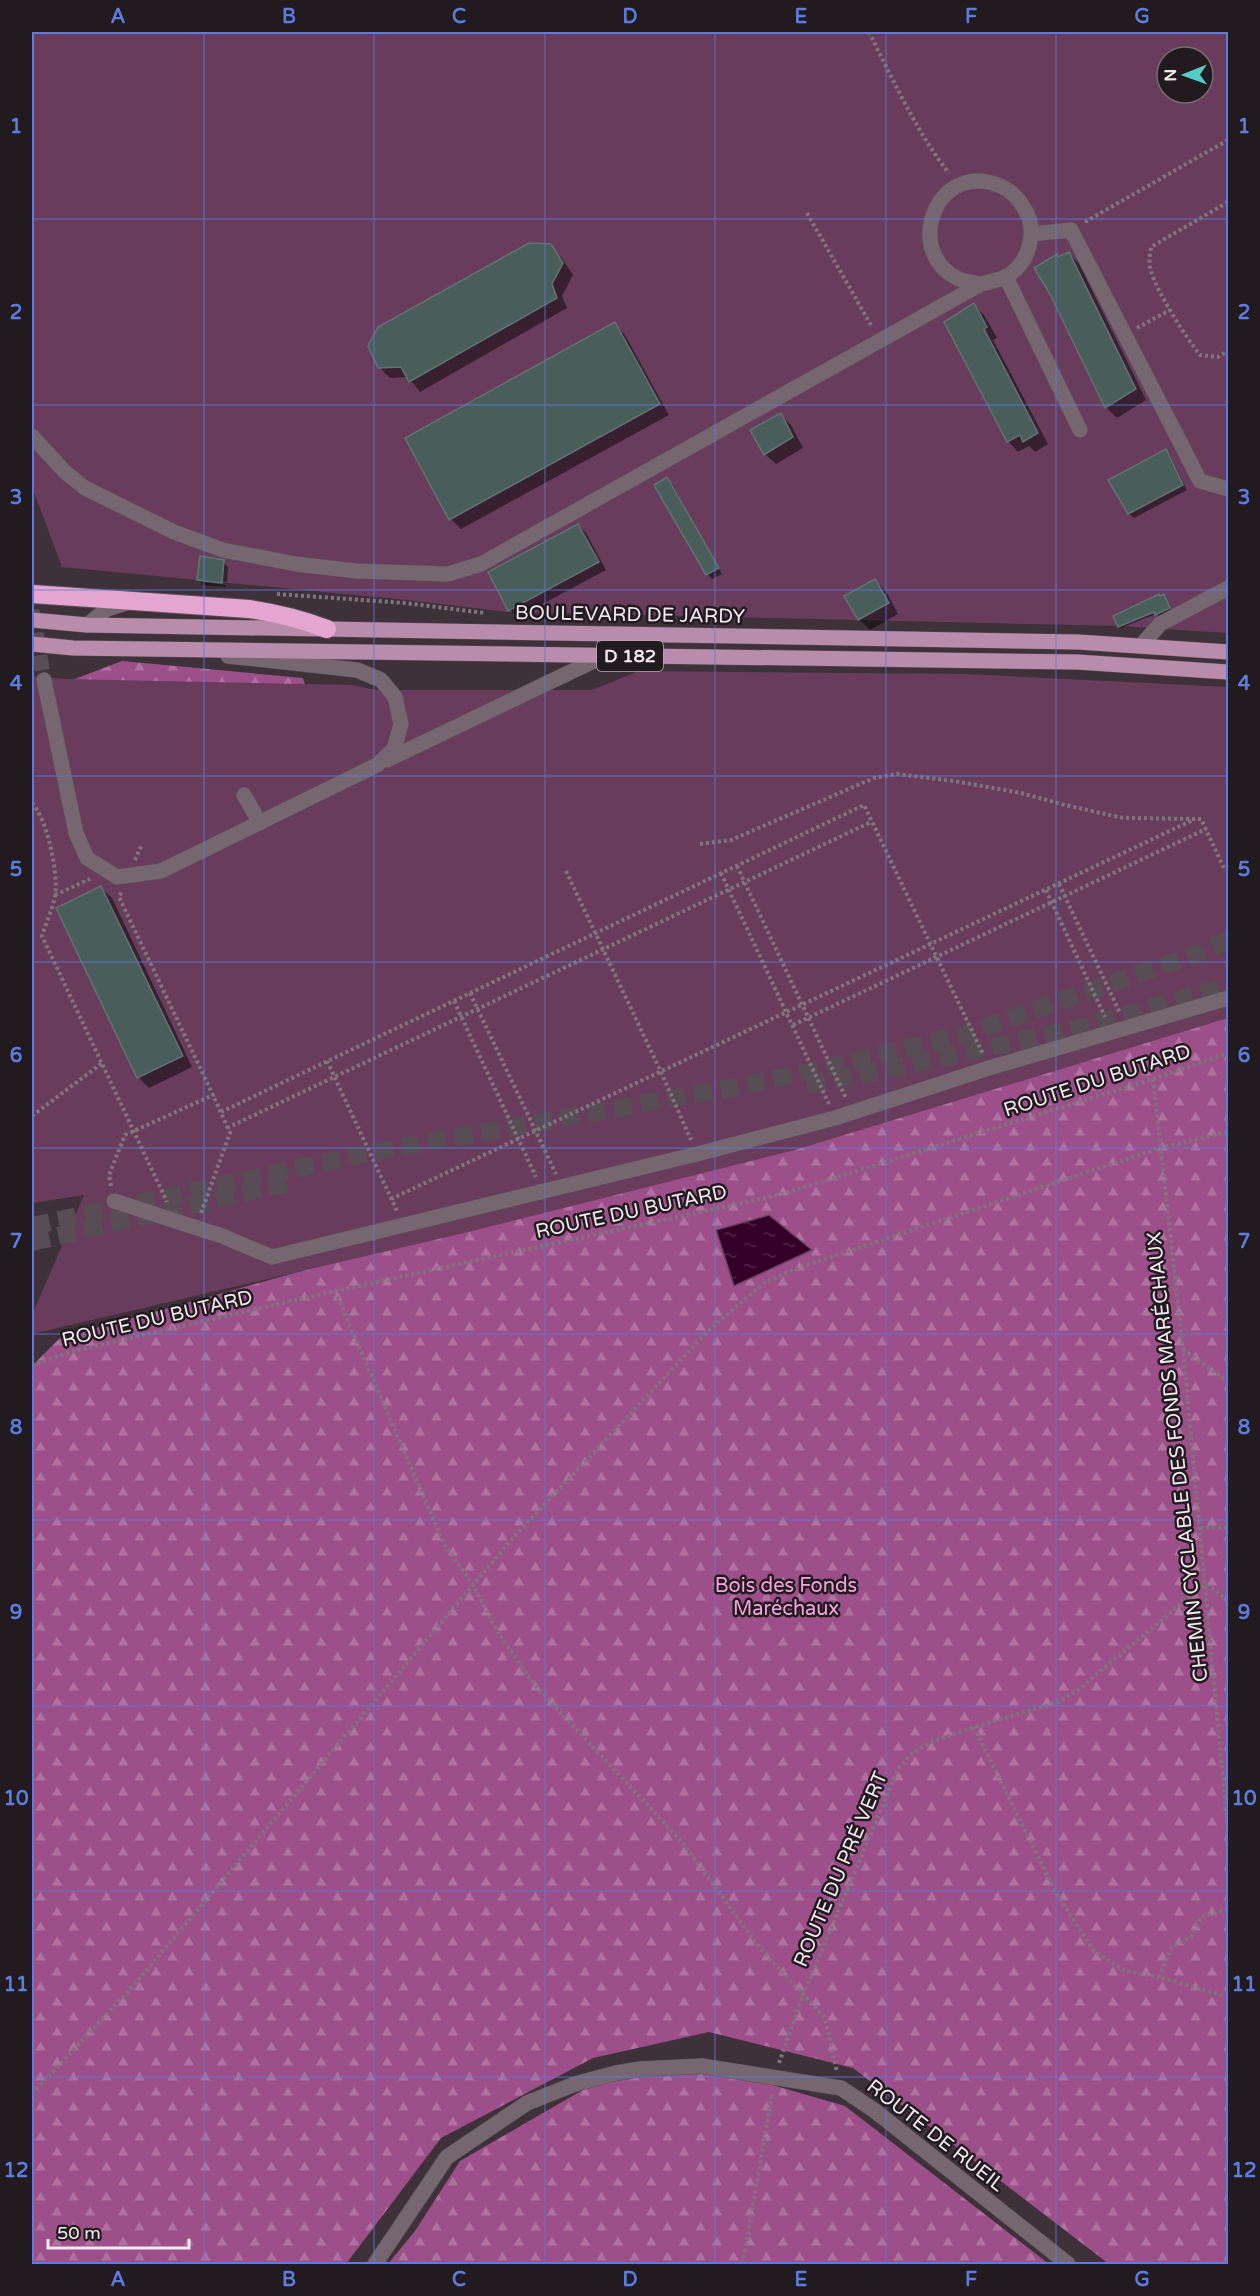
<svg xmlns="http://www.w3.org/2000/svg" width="1260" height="2296" viewBox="0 0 1260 2296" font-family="'Varela Round',sans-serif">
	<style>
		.forest { fill: url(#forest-firs) }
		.garden { fill: #693c5c; fill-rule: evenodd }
		.water { fill: url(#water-ripples); stroke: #6d4665; stroke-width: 1.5 }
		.shadow { fill: #0007 }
		.building { fill: #495d5b; stroke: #607472; stroke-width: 1.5 }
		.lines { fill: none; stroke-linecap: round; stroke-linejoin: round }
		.minor-tunnel { stroke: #594d55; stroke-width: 15; stroke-dasharray: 15 8; stroke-linecap: butt }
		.highway-tunnel { stroke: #594d55; stroke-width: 18; stroke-dasharray: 18 9; stroke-linecap: butt }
		.minor-casing { stroke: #5a4f57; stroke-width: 16 }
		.major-casing { stroke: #5a4f57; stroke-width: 16 }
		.highway-casing { stroke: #5a4f57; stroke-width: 20 }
		.path { stroke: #80757d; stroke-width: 4; stroke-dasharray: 3 3; stroke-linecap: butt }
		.minor { stroke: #756670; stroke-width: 15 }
		.major { stroke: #b88caa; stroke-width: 15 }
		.highway { stroke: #e4a6d1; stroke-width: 18 }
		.grid { fill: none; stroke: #5d7cdf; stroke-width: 1.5; stroke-opacity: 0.55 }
		.labels { text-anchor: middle; stroke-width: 5; stroke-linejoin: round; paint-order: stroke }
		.shield { fill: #211b1f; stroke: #b3abb1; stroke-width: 1.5 }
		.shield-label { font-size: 18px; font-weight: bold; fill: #f2e9ef }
		.street-label { font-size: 20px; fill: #f2e9ef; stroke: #211b1f }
		.park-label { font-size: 20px; fill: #f6a2de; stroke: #211b1f }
		.neatline { fill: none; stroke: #5d7cdf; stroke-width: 2 }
		.grid-label { font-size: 20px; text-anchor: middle; font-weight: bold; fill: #5d7cdf }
	</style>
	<defs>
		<pattern id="forest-firs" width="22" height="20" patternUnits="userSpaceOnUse" patternTransform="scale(1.5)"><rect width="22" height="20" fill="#9c4f88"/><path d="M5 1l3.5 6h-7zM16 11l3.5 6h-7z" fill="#af719f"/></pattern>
		<pattern id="water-ripples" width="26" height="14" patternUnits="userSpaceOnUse" patternTransform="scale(1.5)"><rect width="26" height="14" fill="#34002a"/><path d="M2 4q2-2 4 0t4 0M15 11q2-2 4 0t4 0" fill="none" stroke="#522549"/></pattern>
	</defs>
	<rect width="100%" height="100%" fill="#3e313a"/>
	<g class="forest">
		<polygon points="122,661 303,678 305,685 59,685"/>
		<polygon points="1228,1004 1228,2264 1109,2264 853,2068 709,2032 593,2058 441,2138 346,2264 32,2264 32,1366 60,1338 421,1238"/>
		<polygon points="710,2067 845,2106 1049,2264 388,2264 415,2231 460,2161 600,2080"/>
	</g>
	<g class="garden">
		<path d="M32 32H1228V633L1119 626 508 612 407 600 62 567 32 487ZM1167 57H1203V93H1167Z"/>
		<polygon points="639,671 965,674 1228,687 1228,1018 795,1150 460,1234 32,1334 32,1315 84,1195 32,1203 32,676 64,679 352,685 376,690 592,690"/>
	</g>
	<polygon class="water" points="769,1215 812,1250 734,1286 716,1230"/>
	<g class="shadow">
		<polygon points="550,246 561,257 573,275 562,296 567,308 420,392 408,377 390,378 379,367"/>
		<polygon points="1069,253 1079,264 1146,400 1117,418 1106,407 1051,294 1058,258"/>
		<polygon points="973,305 984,315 997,338 993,340 1048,444 1035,452 1029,446 1018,452 1008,441"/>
		<polygon points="615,324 625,335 669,415 461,529 451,519"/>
		<polygon points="781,415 791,425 803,448 776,464 765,454"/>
		<polygon points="1165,451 1170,456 1187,490 1134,518 1129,513"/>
		<polygon points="667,479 672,484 722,574 712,579 707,574"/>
		<polygon points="578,525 586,533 606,570 518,617 510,610"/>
		<polygon points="223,562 228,567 227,582 202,579 202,582 226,585 226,587 204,585 199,580"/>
		<polygon points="875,581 886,591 898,614 870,630 860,620 846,596"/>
		<polygon points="1164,596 1171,610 1159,617 1156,614 1121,628 1119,626"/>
		<polygon points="101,888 112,898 192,1067 149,1088 138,1077 58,908"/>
	</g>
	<g class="building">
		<polygon points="529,243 551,244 563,263 552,284 557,298 409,382 401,367 378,368 368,346 378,327"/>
		<polygon points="1069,252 1136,389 1105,408 1050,294 1034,268 1057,254 1058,257"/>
		<polygon points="974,303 987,327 984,329 1038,433 1023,442 1020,435 1007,442 944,322"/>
		<polygon points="615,322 660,404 449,520 405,438"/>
		<polygon points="781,413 793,437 764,455 750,430"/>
		<polygon points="1166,449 1183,485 1128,514 1108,480"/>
		<polygon points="667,477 719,568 706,575 654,485"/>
		<polygon points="578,524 599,562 508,611 488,572"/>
		<polygon points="200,556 224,560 222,583 197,580"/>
		<polygon points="875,579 889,603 858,620 844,596"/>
		<polygon points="1159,594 1160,596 1164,594 1170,608 1155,615 1154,612 1118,627 1113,616"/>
		<polygon points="101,886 183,1056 137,1078 56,908"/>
	</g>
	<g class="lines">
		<polyline class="minor-tunnel" points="32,610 44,680"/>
		<g class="highway-tunnel">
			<polyline points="807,1085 905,1066 1075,1029 1228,986"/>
			<polyline points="32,1226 368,1153 731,1088 826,1068 965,1034 1191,956 1228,940"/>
			<polyline points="32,1242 288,1183"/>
		</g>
		<g class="minor-casing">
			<g id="minor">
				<polyline points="1032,234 1071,230 1200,481 1228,489"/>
				<polyline points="1006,277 1080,430"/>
				<path d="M32 436 65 472 85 488 174 532 223 550 296 564 356 571 448 574 481 564 981 284C989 282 1000 280 1007 276 1030 263 1038 229 1024 208 1015 193 1005 186 988 182 931 171 906 255 959 279 965 282 974 283 981 284"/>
				<polyline points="87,625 107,609 129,602"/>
				<polyline points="1141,646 1160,624 1228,588"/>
				<polyline points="44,680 76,833 87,858 117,877 161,871 377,765 394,749 401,724 395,697 381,680 357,670 228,656"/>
				<polyline points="387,760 606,655"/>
				<polyline points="244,795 260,823"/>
				<polyline points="114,1201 222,1236 272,1257 697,1154 835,1118 989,1068 1228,998"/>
				<polyline points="375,2264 447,2157 527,2103 575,2084 616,2073 641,2069 702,2066 841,2088 875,2111 1068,2264"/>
			</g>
		</g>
		<g class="major-casing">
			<g id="major">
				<polyline points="32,620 87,625 1078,642 1228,652"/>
				<polyline points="32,644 73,648 1077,662 1228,672"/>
			</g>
		</g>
		<g class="highway-casing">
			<path id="highway" d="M32 594 249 609C277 613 301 619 327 629"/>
		</g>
		<g class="path">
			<path d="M869 32C891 76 918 135 949 173"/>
			<path d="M1228 202 1151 247C1150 255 1148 263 1151 271 1158 294 1185 336 1200 355L1218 357 1228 351"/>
			<polyline points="807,213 872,327"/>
			<polyline points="1085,222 1228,140"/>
			<polyline points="1137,328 1170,310"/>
			<polyline points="277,594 405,603 485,613"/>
			<path d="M32 803C47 818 59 875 55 896 52 910 46 923 42 936L167 1202"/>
			<polyline points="700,844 731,840 874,778 897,774 954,781 1021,793 1065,805 1123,818 1201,819 1224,868"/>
			<polyline points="135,860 142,844"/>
			<polyline points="737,866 846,1098"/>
			<polyline points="566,871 661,1072 691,1140"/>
			<polyline points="721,873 829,1104"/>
			<polyline points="1059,884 1120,1013"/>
			<polyline points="1046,890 1105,1017"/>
			<polyline points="55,895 90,879"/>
			<polyline points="470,993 556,1174"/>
			<polyline points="454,1001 536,1177"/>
			<polyline points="793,1025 1206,829"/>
			<polyline points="327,1061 397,1211"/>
			<polyline points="1153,1079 1183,1349 1228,1833"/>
			<polyline points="221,1112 864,805 983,1054"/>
			<polyline points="32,1116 102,1063"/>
			<polyline points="227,1128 871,822"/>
			<polyline points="111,1186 109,1175 125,1135 213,1095 119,897 122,891"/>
			<polyline points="391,1199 1195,819"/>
			<polyline points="201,1213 230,1133 213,1095"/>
			<polyline points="335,1291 444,1544 473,1585 497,1631 535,1685 682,1842 759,1947 825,2018 837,2072"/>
			<polyline points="1183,1349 1228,1382"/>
			<polyline points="32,1365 70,1352 335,1291 779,1195 1153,1079 1228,1053"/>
			<polyline points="1200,1528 1228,1527"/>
			<polyline points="974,1727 1057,1895 1094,1951 1125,1971 1159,1977"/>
			<polyline points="1228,1909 1201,1917 1191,1937 1171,1948 1159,1977 1228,1997"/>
			<polyline points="779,2063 803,1995 899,1767 912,1753 929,1743 974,1727 1059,1702 1079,1689 1205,1584 1228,1600"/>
			<polyline points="32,2094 133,1986 512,1539 711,1328 764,1283 792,1270 1160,1148 1228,1132"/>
			<polyline points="743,2264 772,2094"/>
		</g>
		<use href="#minor" class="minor"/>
		<use href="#major" class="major"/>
		<use href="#highway" class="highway"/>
	</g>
	<path class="grid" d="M204 32V2264M374 32V2264M545 32V2264M715 32V2264M886 32V2264M1056 32V2264M32 219H1228M32 405H1228M32 590H1228M32 776H1228M32 962H1228M32 1148H1228M32 1334H1228M32 1520H1228M32 1706H1228M32 1891H1228M32 2077H1228"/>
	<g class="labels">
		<rect class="shield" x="597" y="641" width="66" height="30" rx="4.5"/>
		<g class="shield-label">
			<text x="630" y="662">D 182</text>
		</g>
		<g class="street-label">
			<text transform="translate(630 614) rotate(1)" y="7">BOULEVARD DE JARDY</text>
			<text transform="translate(1097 1080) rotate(-18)" y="7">ROUTE DU BUTARD</text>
			<text transform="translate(631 1211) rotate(-12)" y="7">ROUTE DU BUTARD</text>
			<text transform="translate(157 1318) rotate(-13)" y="7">ROUTE DU BUTARD</text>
			<text transform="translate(1177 1457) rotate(-96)" y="7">CHEMIN CYCLABLE DES FONDS MARÉCHAUX</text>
			<text transform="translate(840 1869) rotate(-67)" y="7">ROUTE DU PRÉ VERT</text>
			<text transform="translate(936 2135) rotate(38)" y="7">ROUTE DE RUEIL</text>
		</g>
		<g class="park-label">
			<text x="786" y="1592">Bois des Fonds<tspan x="786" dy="23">Maréchaux</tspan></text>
		</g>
	</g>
	<rect width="1260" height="2296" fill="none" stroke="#211b1f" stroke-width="66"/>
	<g transform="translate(1185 75) rotate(269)"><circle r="28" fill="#211b1f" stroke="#756d72" stroke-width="1.5"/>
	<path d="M0-4.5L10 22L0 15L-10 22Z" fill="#54cdc7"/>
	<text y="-9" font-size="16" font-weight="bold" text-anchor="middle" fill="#f2e9ef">N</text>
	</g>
	<path d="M48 2239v9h141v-9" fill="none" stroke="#f2e9ef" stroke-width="3"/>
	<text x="57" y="2239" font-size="18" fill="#f2e9ef" stroke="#211b1f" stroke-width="4.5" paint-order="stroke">50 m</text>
	<rect x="33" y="33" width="1194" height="2230" class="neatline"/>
	<g class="grid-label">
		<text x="118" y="23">A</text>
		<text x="289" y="23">B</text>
		<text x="459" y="23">C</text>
		<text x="630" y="23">D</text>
		<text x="801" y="23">E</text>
		<text x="971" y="23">F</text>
		<text x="1142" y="23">G</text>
		<text x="16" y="133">1</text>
		<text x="1244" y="133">1</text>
		<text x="16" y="319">2</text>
		<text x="1244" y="319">2</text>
		<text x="16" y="504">3</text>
		<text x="1244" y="504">3</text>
		<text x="16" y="690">4</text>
		<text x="1244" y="690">4</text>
		<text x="16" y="876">5</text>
		<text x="1244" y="876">5</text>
		<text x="16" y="1062">6</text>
		<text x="1244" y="1062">6</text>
		<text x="16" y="1248">7</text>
		<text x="1244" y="1248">7</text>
		<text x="16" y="1434">8</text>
		<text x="1244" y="1434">8</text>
		<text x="16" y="1619">9</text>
		<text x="1244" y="1619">9</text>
		<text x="16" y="1805">10</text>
		<text x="1244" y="1805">10</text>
		<text x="16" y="1991">11</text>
		<text x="1244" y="1991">11</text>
		<text x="16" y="2177">12</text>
		<text x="1244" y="2177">12</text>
		<text x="118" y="2286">A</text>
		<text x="289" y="2286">B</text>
		<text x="459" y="2286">C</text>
		<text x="630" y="2286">D</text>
		<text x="801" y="2286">E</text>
		<text x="971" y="2286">F</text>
		<text x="1142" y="2286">G</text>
	</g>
</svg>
